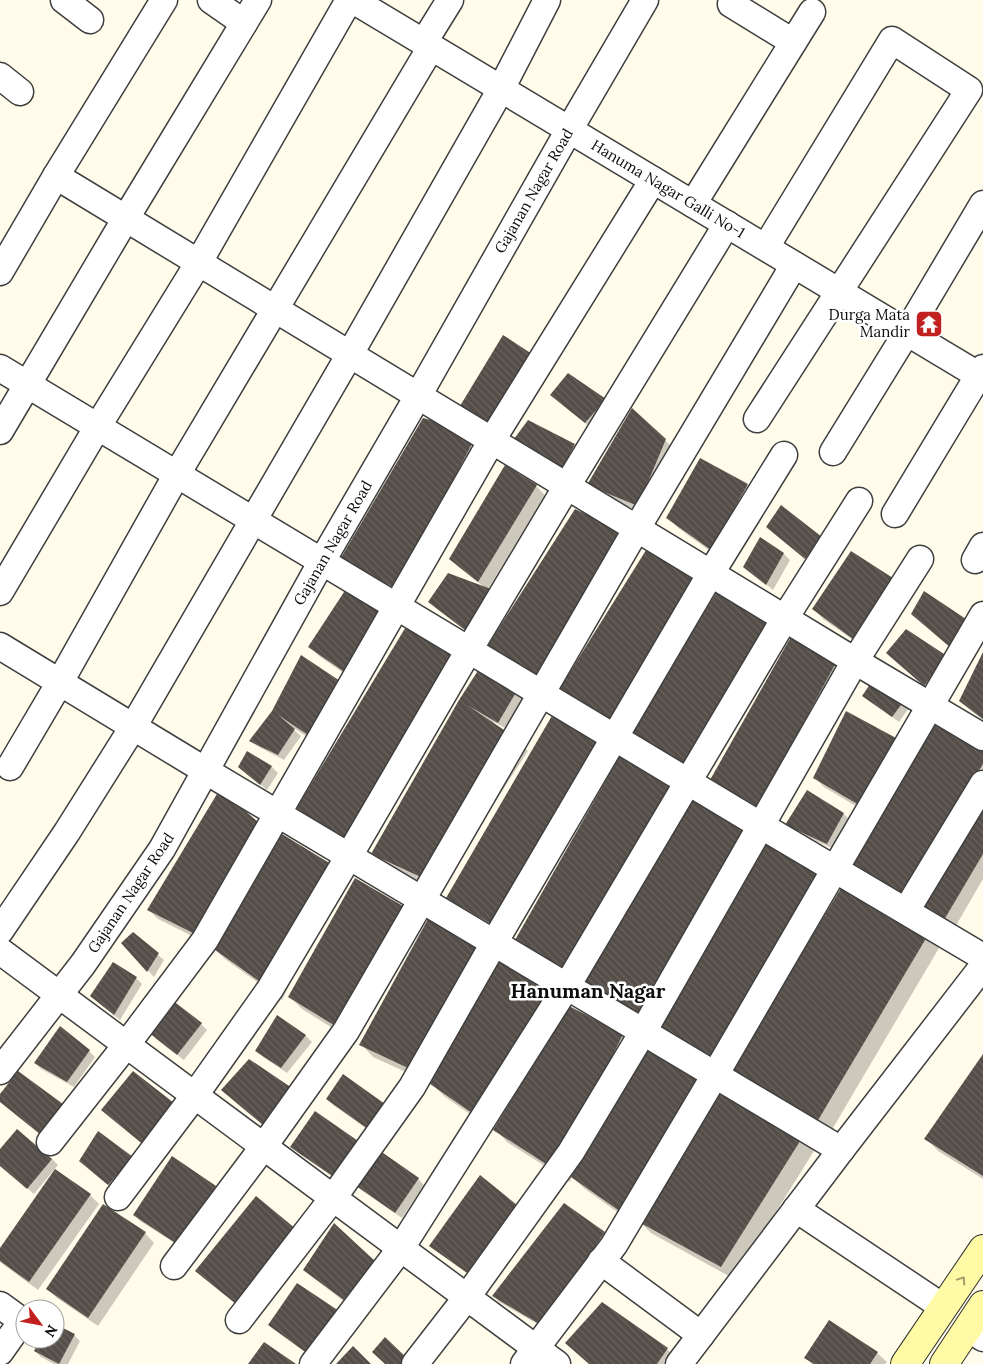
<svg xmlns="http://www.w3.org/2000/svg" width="983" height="1364" viewBox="0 0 983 1364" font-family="Lora,serif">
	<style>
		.shadow { fill: #0003 }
		.building { fill: url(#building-back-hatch) }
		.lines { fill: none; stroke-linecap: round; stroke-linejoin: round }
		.street-casing { stroke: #3f3f3f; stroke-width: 29 }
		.secondary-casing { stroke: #2e2e2e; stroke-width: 30 }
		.street { stroke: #fff; stroke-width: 26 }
		.secondary { stroke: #fffaa6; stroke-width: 28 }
		.oneway { stroke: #9e9b68 }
		.labels { text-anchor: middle; stroke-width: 5; stroke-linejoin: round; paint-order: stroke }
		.street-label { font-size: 15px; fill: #0c0c0c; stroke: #fff }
		.poi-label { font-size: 15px; fill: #0c0c0c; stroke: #fff; text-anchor: end }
		.district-label { font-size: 20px; font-weight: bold; fill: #0c0c0c; stroke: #fff }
	</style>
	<defs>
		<pattern id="building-back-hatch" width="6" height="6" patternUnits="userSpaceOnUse" patternTransform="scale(1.25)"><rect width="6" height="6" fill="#554e48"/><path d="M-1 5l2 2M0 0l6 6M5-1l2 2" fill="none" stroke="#68635e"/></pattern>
	</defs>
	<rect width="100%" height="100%" fill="#fffceb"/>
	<g class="shadow">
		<polygon points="568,374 611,406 591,428 558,401"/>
		<polygon points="424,419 490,445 410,600 352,573"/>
		<polygon points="665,440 675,450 647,514 598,494 588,484"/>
		<polygon points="521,445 574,445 580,451 568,474"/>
		<polygon points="747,485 757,494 721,559 677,527 668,518"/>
		<polygon points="536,486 545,495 488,589 475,638 436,608 484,587 460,568 450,559"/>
		<polygon points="760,539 784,554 790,560 773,590 751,572"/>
		<polygon points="895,581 863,647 823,619 814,609"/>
		<polygon points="346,591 355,681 319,656 310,647"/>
		<polygon points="408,627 360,851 310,821 298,809"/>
		<polygon points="792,636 849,673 771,818 724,792 712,780"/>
		<polygon points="983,655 983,720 970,710 961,701"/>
		<polygon points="302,657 320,746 294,728 293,729 301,736 284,760 257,746 251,741 273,711"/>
		<polygon points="946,657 930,691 894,659"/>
		<polygon points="877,676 909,708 899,722 870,701"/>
		<polygon points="528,689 505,728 494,722 493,724 515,739 528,751 437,891 384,866 372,854 460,702"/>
		<polygon points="554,716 506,936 459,910 447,898"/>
		<polygon points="895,739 904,749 869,814 824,787 815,778"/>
		<polygon points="247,753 272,767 278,773 267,790 239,767"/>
		<polygon points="983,753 983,796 866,875 854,863"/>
		<polygon points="221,791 206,943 158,919 149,910"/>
		<polygon points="807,792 844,814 850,820 834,849 793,831 787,825"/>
		<polygon points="983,810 983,879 954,929 931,917"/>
		<polygon points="342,877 282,1000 225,959 212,947"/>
		<polygon points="356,880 350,1039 302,1009 290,997"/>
		<polygon points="834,885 727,1070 661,1027"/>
		<polygon points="428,921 421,1079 373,1057 361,1044"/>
		<polygon points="133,934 164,960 154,977 123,943"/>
		<polygon points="927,936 939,948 830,1133 742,1086"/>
		<polygon points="136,978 142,984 120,1020 98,1002"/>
		<polygon points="547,992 559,1005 487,1126 444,1096 432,1084"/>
		<polygon points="277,1017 306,1036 312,1042 287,1073 263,1057 257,1051"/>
		<polygon points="201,1024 207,1030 184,1060 155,1038"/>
		<polygon points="623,1035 635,1047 634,1224 585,1189 572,1177 570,1182 507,1142 495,1129"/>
		<polygon points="89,1051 95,1057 74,1087 41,1069 35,1063"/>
		<polygon points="983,1056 983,1179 938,1151 926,1138"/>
		<polygon points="327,1099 384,1105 374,1134 333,1105"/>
		<polygon points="315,1113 343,1184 298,1153 292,1147"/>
		<polygon points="801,1139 814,1151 734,1279 651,1233 638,1220"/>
		<polygon points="0,1151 52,1159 58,1165 34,1194 0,1165"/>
		<polygon points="133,1158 114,1190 87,1167"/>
		<polygon points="418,1179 424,1185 402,1218 360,1189 353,1183"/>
		<polygon points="215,1186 221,1193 184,1249 140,1221 134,1215"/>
		<polygon points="90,1195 99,1204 38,1290 0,1262 0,1250"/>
		<polygon points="145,1233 154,1243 98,1326 57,1298 48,1289"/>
		<polygon points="604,1233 610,1239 548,1330 499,1302 493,1296"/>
		<polygon points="376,1262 350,1306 311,1276 305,1270"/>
		<polygon points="55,1325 74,1335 80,1341 68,1364 54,1364 41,1357 35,1351 42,1339 55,1339"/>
		<polygon points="667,1349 673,1355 667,1364 590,1364"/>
		<polygon points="877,1353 887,1362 885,1364 812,1364 806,1357"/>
	</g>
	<g class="building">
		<polygon points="503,335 532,354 491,426 460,406"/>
		<polygon points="568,373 606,399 585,423 550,395"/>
		<polygon points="632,408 666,439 638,506 587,485"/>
		<polygon points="423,418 478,432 397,589 339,561"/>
		<polygon points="528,420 575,444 562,469 514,439"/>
		<polygon points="700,458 748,484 711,550 666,518"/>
		<polygon points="505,465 537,485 478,582 449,559"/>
		<polygon points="781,505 822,537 805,559 766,527"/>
		<polygon points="575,509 626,533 538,679 488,645"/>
		<polygon points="760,537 784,553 766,585 743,567"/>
		<polygon points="648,547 702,568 610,719 558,691"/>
		<polygon points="851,551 896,580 853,639 812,609"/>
		<polygon points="448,573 491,589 469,633 428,602"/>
		<polygon points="719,588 768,620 685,766 630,735"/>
		<polygon points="346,589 380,611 346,673 308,647"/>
		<polygon points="924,591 966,619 951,648 911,614"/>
		<polygon points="407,625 456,654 347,839 296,809"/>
		<polygon points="906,629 947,656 924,686 886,653"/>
		<polygon points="792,635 838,659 758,807 710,780"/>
		<polygon points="983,652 983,719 959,701"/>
		<polygon points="301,655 343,683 311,737 278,715 295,729 278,755 249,741 272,711"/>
		<polygon points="481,666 522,682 498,723 467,705 516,738 425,879 371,854 459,700"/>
		<polygon points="877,674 904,701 892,717 862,696"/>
		<polygon points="846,711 896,738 859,805 813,778"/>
		<polygon points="553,714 600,745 493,925 446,898"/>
		<polygon points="935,719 983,751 983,764 902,899 852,863"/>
		<polygon points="247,751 272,766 260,785 238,767"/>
		<polygon points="622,752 676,785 564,971 515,940"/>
		<polygon points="220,789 258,822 197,935 147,910"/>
		<polygon points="807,790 844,813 827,844 785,825"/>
		<polygon points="693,798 746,829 639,1016 582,983"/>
		<polygon points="983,808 983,854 944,920 920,908"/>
		<polygon points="282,834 331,864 270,989 211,947"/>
		<polygon points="766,843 823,871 714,1058 660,1027"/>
		<polygon points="355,878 408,909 337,1027 288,997"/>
		<polygon points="843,885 928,935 817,1122 728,1074"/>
		<polygon points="428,919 477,947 408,1068 359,1045"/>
		<polygon points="133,932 159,953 147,972 121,943"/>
		<polygon points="499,958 548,991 475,1115 430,1084"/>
		<polygon points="113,962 137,977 114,1015 90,996"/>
		<polygon points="172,1000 202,1023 177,1055 148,1032"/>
		<polygon points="569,1006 623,1034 557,1171 493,1130"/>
		<polygon points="277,1015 306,1035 281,1068 255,1051"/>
		<polygon points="60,1026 90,1050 67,1082 34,1063"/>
		<polygon points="647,1047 697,1080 621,1212 571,1177"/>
		<polygon points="983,1054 983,1176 924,1139"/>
		<polygon points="249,1059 292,1088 263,1125 221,1090"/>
		<polygon points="18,1071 63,1104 41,1135 0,1102 0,1094"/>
		<polygon points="133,1071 174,1103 145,1146 101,1110"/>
		<polygon points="343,1074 385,1104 368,1129 326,1099"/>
		<polygon points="722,1090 802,1138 721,1267 637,1221"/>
		<polygon points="315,1111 361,1143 337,1179 290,1147"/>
		<polygon points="17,1129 52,1159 27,1189 0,1166 0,1149"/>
		<polygon points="98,1131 133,1157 108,1185 79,1161"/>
		<polygon points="376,1148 419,1178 395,1213 352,1183"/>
		<polygon points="172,1156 216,1186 177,1244 133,1215"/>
		<polygon points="55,1169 91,1194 29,1282 0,1261 0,1248"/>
		<polygon points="480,1175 517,1205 470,1275 429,1246"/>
		<polygon points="256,1196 296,1229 236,1304 195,1271"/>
		<polygon points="564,1203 605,1232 541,1325 492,1296"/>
		<polygon points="103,1204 146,1232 88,1318 46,1289"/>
		<polygon points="334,1223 376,1262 344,1300 303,1270"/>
		<polygon points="297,1283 339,1311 308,1354 268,1325"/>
		<polygon points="602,1302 668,1348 657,1364 589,1364 565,1343"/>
		<polygon points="829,1320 878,1352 870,1364 814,1364 804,1358"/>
		<polygon points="55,1324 75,1334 59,1364 34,1351 40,1339 55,1339"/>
		<polygon points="385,1337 409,1360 405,1364 385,1364 372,1352"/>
		<polygon points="264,1342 296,1364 248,1364"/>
		<polygon points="353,1346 371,1364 336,1364"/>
	</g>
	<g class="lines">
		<g class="street-casing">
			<g id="street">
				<polyline points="64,0 90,20"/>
				<polyline points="211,0 244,23"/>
				<polyline points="353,0 983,378"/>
				<polyline points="731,4 793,42"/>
				<polyline points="424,42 450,0"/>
				<polyline points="0,76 20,92"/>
				<polyline points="56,176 855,661 983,737"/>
				<polyline points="693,204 812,12"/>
				<polyline points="0,272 56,176 164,0"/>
				<polyline points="0,368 760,825 983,957"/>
				<polyline points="757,419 969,90 892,40 766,247"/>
				<polyline points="0,431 126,218 258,0"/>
				<polyline points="833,452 907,332 983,204"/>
				<polyline points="895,514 983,368"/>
				<polyline points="975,560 983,546"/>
				<polyline points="0,592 98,426 199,262 349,0"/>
				<polyline points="0,646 206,771 841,1150"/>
				<polyline points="10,767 60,682 177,474 431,47"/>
				<polyline points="906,911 983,784"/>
				<polyline points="0,931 67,832 133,727 350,354 501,89 547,0"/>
				<polyline points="0,951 557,1364"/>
				<polyline points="0,1071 83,964 162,849 322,561 418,396 569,130 645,0"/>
				<polyline points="50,1142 127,1044 205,940 492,440 653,180"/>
				<polyline points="118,1197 195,1095 270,989 349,856 469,650 567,486 727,224"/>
				<polyline points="796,1209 943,1307"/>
				<polyline points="601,1261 701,1335"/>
				<polyline points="174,1266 264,1146 346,1031 637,528 794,265"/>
				<polyline points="0,1305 22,1321 0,1352"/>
				<polyline points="239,1320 333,1198 412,1087 494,943 711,573 784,455"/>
				<polyline points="968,1328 983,1338"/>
				<polyline points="313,1364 401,1248 567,986 785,618 859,501"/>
				<polyline points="415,1364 467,1297 571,1152 643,1032 855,661 920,559"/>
				<polyline points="524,1364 614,1245 715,1075 983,615"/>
				<polyline points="679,1364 841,1150 983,966"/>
			</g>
		</g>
		<g class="secondary-casing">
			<g id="secondary">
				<polyline points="905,1364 983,1249"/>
				<polyline points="944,1364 983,1305"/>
			</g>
		</g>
		<use href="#street" class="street"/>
		<use href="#secondary" class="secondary"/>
	</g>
	<defs><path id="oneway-chevron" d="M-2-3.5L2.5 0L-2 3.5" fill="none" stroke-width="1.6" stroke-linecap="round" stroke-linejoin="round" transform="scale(1.25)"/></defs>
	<use class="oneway" href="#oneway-chevron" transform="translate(962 1280) rotate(-56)"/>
	<defs>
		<g id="temple-square" transform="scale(1.4375)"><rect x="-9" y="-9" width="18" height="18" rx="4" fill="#c0211f" stroke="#fff"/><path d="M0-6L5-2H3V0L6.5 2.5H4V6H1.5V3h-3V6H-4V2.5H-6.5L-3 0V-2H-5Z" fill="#fff"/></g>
	</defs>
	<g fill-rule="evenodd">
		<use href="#temple-square" x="929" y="324"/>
	</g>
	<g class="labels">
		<g class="street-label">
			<text transform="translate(668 189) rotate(31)" y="5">Hanuma Nagar Galli No-1</text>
			<text transform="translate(534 191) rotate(-60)" y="5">Gajanan Nagar Road</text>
			<text transform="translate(333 543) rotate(-60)" y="5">Gajanan Nagar Road</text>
			<text transform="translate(131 893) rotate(-56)" y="5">Gajanan Nagar Road</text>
		</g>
		<g class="poi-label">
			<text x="910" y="320">Durga Mata<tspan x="910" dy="17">Mandir</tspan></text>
		</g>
		<g class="district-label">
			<text x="588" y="998">Hanuman Nagar</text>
		</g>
	</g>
	<g transform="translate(40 1324) rotate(122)"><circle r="24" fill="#ffffff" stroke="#9e9e9e"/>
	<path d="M0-4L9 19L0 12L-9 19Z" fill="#c0211f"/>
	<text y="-8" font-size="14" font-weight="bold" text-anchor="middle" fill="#0c0c0c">N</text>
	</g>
</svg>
